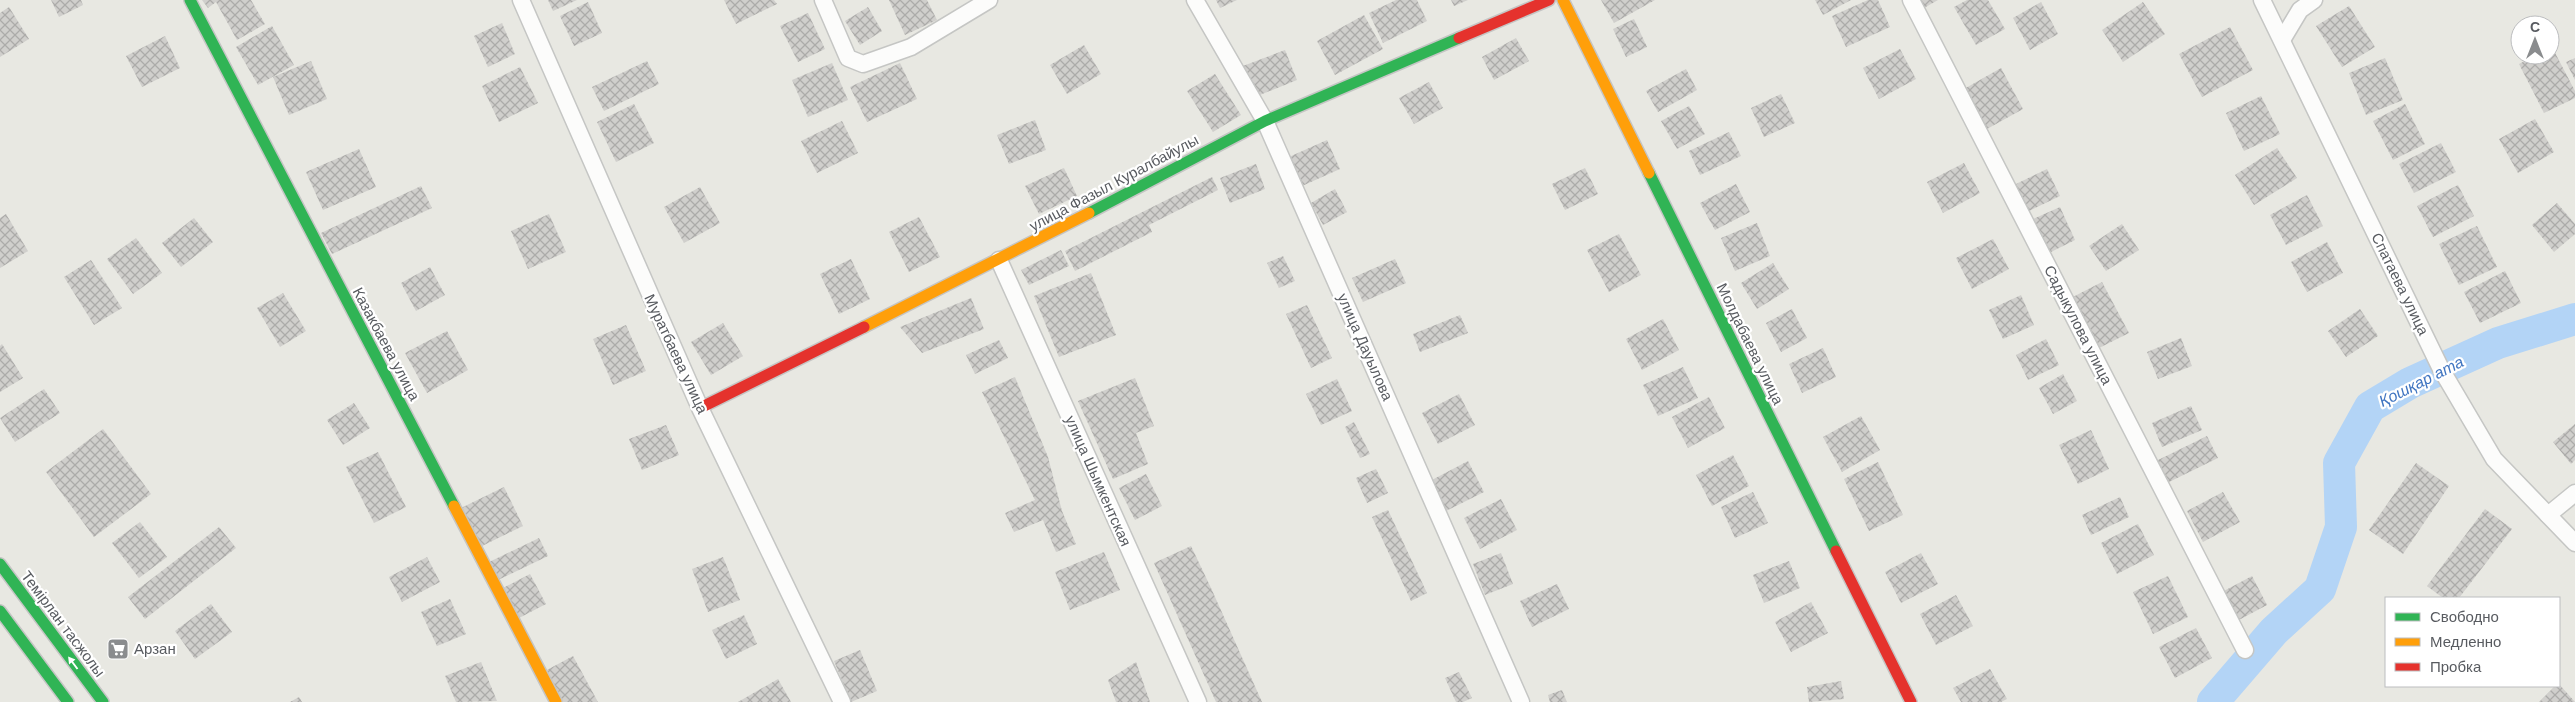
<svg xmlns="http://www.w3.org/2000/svg" width="2575" height="702" viewBox="0 0 2575 702" font-family="Helvetica,sans-serif">
	<style>
		.lines { fill: none; stroke-linecap: round; stroke-linejoin: round }
		.river { stroke: #b3d4f6; stroke-width: 32 }
		.building { fill: url(#building-cross-hatch) }
		.street-casing { stroke: #c5c6c4; stroke-width: 19 }
		.fast-casing { stroke: #c5c5c4; stroke-width: 14 }
		.slow-casing { stroke: #c5c5c4; stroke-width: 14 }
		.jam-casing { stroke: #c5c5c4; stroke-width: 14 }
		.street { stroke: #fcfcfb; stroke-width: 16 }
		.fast { stroke: #30b455; stroke-width: 11 }
		.slow { stroke: #ff9f0a; stroke-width: 11 }
		.jam { stroke: #e5322d; stroke-width: 11 }
		.oneway { fill: #fff }
		.labels { text-anchor: middle; stroke-width: 4.5; stroke-linejoin: round; paint-order: stroke }
		.street-label { font-size: 15px; fill: #585b60; stroke: #fff }
		.poi-label { font-size: 15px; fill: #585b60; stroke: #fff; text-anchor: start }
		.water-label { font-size: 16px; font-style: italic; fill: #4075c1; stroke: #fff }
	</style>
	<defs>
		<pattern id="building-cross-hatch" width="8" height="8" patternUnits="userSpaceOnUse" patternTransform="scale(1.25)"><rect width="8" height="8" fill="#d0cfcc"/><path d="M0 0l8 8M0 8l8-8" fill="none" stroke="#acaba9"/></pattern>
	</defs>
	<rect width="100%" height="100%" fill="#e8e8e2"/>
	<g class="lines">
		<polyline class="river" points="2213,702 2274,631 2320,589 2341,527 2339,463 2370,407 2410,383 2498,343 2575,319"/>
	</g>
	<g class="building">
		<polygon points="51,0 81,0 83,5 59,17"/>
		<polygon points="202,0 251,0 265,24 237,40 216,2 208,8"/>
		<polygon points="548,0 577,0 553,11"/>
		<polygon points="724,0 774,0 777,4 736,24"/>
		<polygon points="889,0 927,0 937,20 905,35"/>
		<polygon points="1216,0 1237,0 1220,8"/>
		<polygon points="1396,0 1417,0 1427,21 1383,43 1369,13"/>
		<polygon points="1451,0 1468,0 1454,6"/>
		<polygon points="1601,0 1655,0 1614,23"/>
		<polygon points="1815,0 1851,0 1823,15"/>
		<polygon points="1868,0 1878,0 1890,27 1846,47 1832,16"/>
		<polygon points="1919,0 1938,0 1924,8"/>
		<polygon points="1967,0 1988,0 2005,29 1976,45 1954,7"/>
		<polygon points="588,2 602,33 574,46 560,16"/>
		<polygon points="2041,2 2058,34 2030,50 2013,18"/>
		<polygon points="2143,2 2165,34 2123,62 2102,30"/>
		<polygon points="2349,6 2375,47 2342,67 2316,26"/>
		<polygon points="9,7 29,39 0,57 0,13"/>
		<polygon points="868,7 882,31 860,45 845,21"/>
		<polygon points="808,13 825,49 798,62 780,26"/>
		<polygon points="1364,15 1383,49 1335,75 1317,41"/>
		<polygon points="1634,19 1647,47 1626,57 1613,29"/>
		<polygon points="502,23 515,54 488,67 474,36"/>
		<polygon points="272,26 294,65 258,85 236,47"/>
		<polygon points="2230,27 2253,70 2202,97 2179,54"/>
		<polygon points="165,36 180,68 142,87 126,56"/>
		<polygon points="1516,38 1529,61 1494,80 1482,57"/>
		<polygon points="1084,45 1101,74 1067,94 1050,65"/>
		<polygon points="2552,47 2575,91 2575,98 2544,113 2519,64 2536,55 2550,55"/>
		<polygon points="1900,49 1916,79 1879,99 1863,68"/>
		<polygon points="1285,50 1297,80 1255,97 1243,66"/>
		<polygon points="2385,58 2403,100 2366,115 2349,73"/>
		<polygon points="2575,58 2575,80 2566,62"/>
		<polygon points="311,61 327,99 289,115 273,77"/>
		<polygon points="647,61 659,84 604,111 592,87"/>
		<polygon points="832,63 848,100 808,117 792,80"/>
		<polygon points="900,63 917,99 867,122 850,87"/>
		<polygon points="520,67 538,103 499,122 482,86"/>
		<polygon points="2001,68 2023,109 1987,129 1964,89"/>
		<polygon points="1686,69 1697,90 1658,112 1646,91"/>
		<polygon points="1215,74 1241,115 1213,132 1187,91"/>
		<polygon points="1429,82 1443,108 1414,124 1399,98"/>
		<polygon points="1781,94 1795,123 1764,137 1751,108"/>
		<polygon points="2261,96 2280,134 2244,151 2226,113"/>
		<polygon points="634,104 654,143 616,162 597,122"/>
		<polygon points="2405,104 2425,144 2393,160 2373,121"/>
		<polygon points="1689,106 1705,134 1677,149 1661,121"/>
		<polygon points="2535,119 2554,152 2518,173 2499,139"/>
		<polygon points="1035,120 1046,150 1009,164 997,135"/>
		<polygon points="842,121 858,153 817,173 801,141"/>
		<polygon points="1729,132 1741,156 1700,175 1689,151"/>
		<polygon points="1327,140 1340,169 1302,186 1289,157"/>
		<polygon points="2441,143 2456,172 2414,193 2399,164"/>
		<polygon points="2277,148 2297,178 2254,205 2235,175"/>
		<polygon points="359,149 376,187 323,210 306,172"/>
		<polygon points="1964,163 1980,193 1943,213 1927,182"/>
		<polygon points="1256,164 1265,189 1230,203 1220,178"/>
		<polygon points="1064,168 1077,196 1039,214 1025,186"/>
		<polygon points="1585,168 1598,194 1565,210 1552,184"/>
		<polygon points="2047,169 2060,196 2027,212 2014,185"/>
		<polygon points="1212,177 1218,190 1149,225 1152,232 1075,271 1065,251"/>
		<polygon points="1736,184 1750,212 1715,230 1700,203"/>
		<polygon points="2458,185 2474,216 2433,237 2417,206"/>
		<polygon points="421,186 432,208 332,254 321,233"/>
		<polygon points="700,187 720,223 684,243 664,207"/>
		<polygon points="1335,189 1347,212 1323,225 1311,203"/>
		<polygon points="2307,195 2323,226 2286,245 2270,215"/>
		<polygon points="2557,203 2575,224 2575,234 2554,252 2532,225"/>
		<polygon points="2060,207 2075,240 2047,254 2031,220"/>
		<polygon points="6,214 28,251 0,268 0,218"/>
		<polygon points="549,214 566,252 528,269 511,231"/>
		<polygon points="919,217 940,257 909,272 889,232"/>
		<polygon points="194,218 213,242 181,267 162,243"/>
		<polygon points="1757,223 1770,256 1735,271 1721,238"/>
		<polygon points="2122,224 2139,250 2106,271 2089,246"/>
		<polygon points="2477,226 2497,267 2459,285 2439,244"/>
		<polygon points="1619,234 1641,275 1609,292 1587,250"/>
		<polygon points="136,238 162,273 133,294 107,259"/>
		<polygon points="1993,239 2009,269 1972,289 1956,258"/>
		<polygon points="2327,242 2343,273 2307,292 2291,262"/>
		<polygon points="1061,250 1069,266 1029,285 1021,270"/>
		<polygon points="1283,256 1295,281 1279,288 1267,263"/>
		<polygon points="851,259 870,299 839,314 820,274"/>
		<polygon points="1395,259 1406,283 1363,302 1352,278"/>
		<polygon points="91,260 122,308 94,325 64,277"/>
		<polygon points="1773,263 1789,289 1757,309 1741,283"/>
		<polygon points="430,267 445,295 416,311 401,283"/>
		<polygon points="2505,271 2521,303 2480,323 2464,292"/>
		<polygon points="1091,273 1116,335 1059,357 1034,296"/>
		<polygon points="2102,282 2129,333 2095,350 2069,299"/>
		<polygon points="283,293 306,331 280,347 257,308"/>
		<polygon points="2021,295 2034,325 2003,339 1989,310"/>
		<polygon points="971,298 984,329 922,353 900,327"/>
		<polygon points="1307,305 1332,358 1311,368 1286,314"/>
		<polygon points="1792,309 1807,338 1781,352 1766,323"/>
		<polygon points="2360,309 2378,336 2346,357 2328,331"/>
		<polygon points="1460,315 1468,333 1420,352 1413,334"/>
		<polygon points="1663,319 1679,350 1642,370 1626,339"/>
		<polygon points="723,323 743,356 711,375 691,342"/>
		<polygon points="626,325 646,371 613,385 593,339"/>
		<polygon points="447,331 468,370 427,393 405,353"/>
		<polygon points="2181,338 2192,366 2158,379 2147,352"/>
		<polygon points="2046,339 2059,365 2028,380 2016,355"/>
		<polygon points="999,340 1008,358 975,374 966,355"/>
		<polygon points="2,344 23,378 0,392 0,346"/>
		<polygon points="1823,348 1836,377 1802,393 1789,364"/>
		<polygon points="1683,367 1698,398 1658,416 1643,385"/>
		<polygon points="2063,374 2077,401 2053,414 2039,388"/>
		<polygon points="1015,377 1048,457 1062,511 1076,544 1056,552 1043,520 1014,532 1005,513 1035,500 982,392"/>
		<polygon points="1135,378 1154,426 1136,433 1148,464 1113,479 1078,401"/>
		<polygon points="1337,379 1352,411 1321,425 1306,394"/>
		<polygon points="44,389 60,413 15,442 0,418"/>
		<polygon points="1459,394 1475,425 1438,444 1422,413"/>
		<polygon points="1709,397 1725,428 1688,448 1672,417"/>
		<polygon points="354,403 370,428 343,445 327,420"/>
		<polygon points="2191,406 2202,430 2162,447 2152,423"/>
		<polygon points="1861,416 1880,450 1842,472 1823,437"/>
		<polygon points="1354,422 1370,454 1360,458 1345,427"/>
		<polygon points="2575,424 2575,460 2571,464 2553,442"/>
		<polygon points="666,425 679,455 642,470 629,439"/>
		<polygon points="103,429 151,494 94,537 46,472"/>
		<polygon points="2091,430 2109,469 2078,484 2059,445"/>
		<polygon points="2207,436 2218,458 2165,484 2154,462"/>
		<polygon points="378,452 406,507 374,523 346,467"/>
		<polygon points="1733,455 1749,486 1712,506 1696,475"/>
		<polygon points="1468,461 1484,492 1446,511 1430,481"/>
		<polygon points="1878,462 1903,515 1869,531 1844,479"/>
		<polygon points="2416,463 2449,486 2403,554 2369,530"/>
		<polygon points="1376,469 1388,493 1367,503 1356,478"/>
		<polygon points="1146,474 1162,506 1135,520 1119,488"/>
		<polygon points="504,487 523,526 480,547 461,508"/>
		<polygon points="1753,492 1768,523 1735,538 1721,507"/>
		<polygon points="2223,492 2240,522 2203,542 2187,511"/>
		<polygon points="2120,497 2129,517 2091,535 2082,515"/>
		<polygon points="1501,499 1517,530 1480,549 1464,518"/>
		<polygon points="2485,509 2512,529 2459,598 2443,598 2427,586"/>
		<polygon points="1388,510 1427,593 1411,601 1372,517"/>
		<polygon points="140,522 167,557 139,578 112,543"/>
		<polygon points="2138,524 2154,555 2117,574 2101,543"/>
		<polygon points="219,527 236,548 145,619 128,597"/>
		<polygon points="539,538 548,556 498,580 489,562"/>
		<polygon points="1191,546 1211,588 1262,702 1216,702 1154,563"/>
		<polygon points="1104,552 1120,590 1070,610 1055,572"/>
		<polygon points="1501,553 1513,584 1485,595 1473,564"/>
		<polygon points="1921,553 1938,584 1901,603 1885,572"/>
		<polygon points="427,557 440,582 402,602 389,577"/>
		<polygon points="723,557 740,600 708,612 692,569"/>
		<polygon points="1789,561 1800,588 1764,603 1753,575"/>
		<polygon points="530,574 546,604 519,618 503,588"/>
		<polygon points="2168,576 2188,617 2153,634 2133,592"/>
		<polygon points="2252,576 2267,605 2237,621 2222,592"/>
		<polygon points="1557,584 1569,609 1532,627 1520,601"/>
		<polygon points="1956,595 1973,626 1936,645 1920,614"/>
		<polygon points="450,599 466,634 437,646 421,612"/>
		<polygon points="1811,602 1828,633 1791,652 1775,622"/>
		<polygon points="211,604 232,632 195,659 175,631"/>
		<polygon points="744,615 757,644 726,659 712,630"/>
		<polygon points="2196,628 2212,658 2175,678 2159,647"/>
		<polygon points="860,650 877,691 851,702 834,661"/>
		<polygon points="573,656 598,702 562,702 545,671"/>
		<polygon points="481,662 497,701 456,702 445,676"/>
		<polygon points="1136,662 1150,702 1116,702 1108,680"/>
		<polygon points="1990,669 2007,699 2001,702 1961,702 1953,688"/>
		<polygon points="1459,672 1472,698 1463,702 1456,702 1445,678"/>
		<polygon points="778,679 791,702 738,702"/>
		<polygon points="1841,681 1844,699 1809,702 1807,687"/>
		<polygon points="2559,684 2575,702 2539,702 2555,686 2559,686"/>
		<polygon points="1562,690 1567,702 1550,702 1548,695"/>
		<polygon points="299,697 302,702 290,702"/>
	</g>
	<g class="lines">
		<g class="street-casing">
			<g id="street">
				<polyline points="521,0 700,408 842,702"/>
				<polyline points="823,0 848,58 863,64 911,47 989,0"/>
				<polyline points="1195,0 1265,121 1521,702"/>
				<polyline points="1911,0 2245,650"/>
				<polyline points="2262,0 2441,369 2494,459 2575,543"/>
				<polyline points="2282,40 2300,10 2314,0"/>
				<polyline points="999,260 1198,702"/>
				<polyline points="2548,515 2575,493"/>
			</g>
		</g>
		<g class="fast-casing">
			<g id="fast">
				<polyline points="190,0 454,506"/>
				<polyline points="1649,173 1836,551"/>
				<polyline points="1089,213 1265,121 1459,38"/>
				<polyline points="0,564 103,702"/>
				<polyline points="0,611 68,702"/>
			</g>
		</g>
		<g class="slow-casing">
			<g id="slow">
				<polyline points="1563,0 1649,173"/>
				<polyline points="864,327 1089,213"/>
				<polyline points="454,506 556,702"/>
			</g>
		</g>
		<g class="jam-casing">
			<g id="jam">
				<polyline points="1459,38 1549,0"/>
				<polyline points="700,408 864,327"/>
				<polyline points="1836,551 1911,702"/>
			</g>
		</g>
		<use href="#street" class="street"/>
		<use href="#fast" class="fast"/>
		<use href="#slow" class="slow"/>
		<use href="#jam" class="jam"/>
	</g>
	<defs><path id="oneway-solid" d="M-6-.8H1V-3.2L6.5 0L1 3.2V.8H-6Z" transform="scale(1.25)"/></defs>
	<use class="oneway" href="#oneway-solid" transform="translate(73 663) rotate(-127)"/>
	<defs>
		<g id="supermarket-square" transform="scale(1.125)"><rect x="-9" y="-9" width="18" height="18" rx="4" fill="#8a8c8e" stroke="#fff"/><path d="M-6-5.5h2.5l.6 2H6L4.5 2H-2.5L-4.4-4H-6ZM-1.5 3.2a1.3 1.3 0 1 0 .1 0ZM3 3.2a1.3 1.3 0 1 0 .1 0Z" fill="#fff"/></g>
	</defs>
	<g fill-rule="evenodd">
		<use href="#supermarket-square" x="118" y="649"/>
	</g>
	<g class="labels">
		<g class="street-label">
			<text transform="translate(1114 183) rotate(-28)" y="5">улица Фазыл Куралбайулы</text>
			<text transform="translate(2400 284) rotate(64)" y="5">Спатаева улица</text>
			<text transform="translate(2078 325) rotate(63)" y="5">Садыкулова улица</text>
			<text transform="translate(386 344) rotate(62)" y="5">Казакбаева улица</text>
			<text transform="translate(1750 344) rotate(64)" y="5">Молдабаева улица</text>
			<text transform="translate(1365 347) rotate(66)" y="5">улица Дауылова</text>
			<text transform="translate(676 354) rotate(65)" y="5">Муратбаева улица</text>
			<text transform="translate(1098 481) rotate(66)" y="5">улица Шымкентская</text>
			<text transform="translate(63 624) rotate(53)" y="5">Темірлан тасжолы</text>
		</g>
		<g class="poi-label">
			<text x="134" y="654">Арзан</text>
		</g>
		<g class="water-label">
			<text transform="translate(2421 381) rotate(-27)" y="6">Қошқар ата</text>
		</g>
	</g>
	<rect x="2385" y="597" width="175" height="90" fill="#ffffff" stroke="#bcbdbf"/>
	<rect x="2395" y="613" width="25" height="8" fill="#30b455" stroke="#bcbdbf"/>
	<text x="2430" y="622" font-size="15" fill="#585b60">Свободно</text>
	<rect x="2395" y="638" width="25" height="8" fill="#ff9f0a" stroke="#bcbdbf"/>
	<text x="2430" y="647" font-size="15" fill="#585b60">Медленно</text>
	<rect x="2395" y="663" width="25" height="8" fill="#e5322d" stroke="#bcbdbf"/>
	<text x="2430" y="672" font-size="15" fill="#585b60">Пробка</text>
	<g transform="translate(2535 40)"><circle r="24" fill="#ffffff" stroke="#bcbdbf"/>
	<path d="M0-4L9 19L0 12L-9 19Z" fill="#8a8c8e"/>
	<text y="-8" font-size="14" font-weight="bold" text-anchor="middle" fill="#585b60">С</text>
	</g>
</svg>
